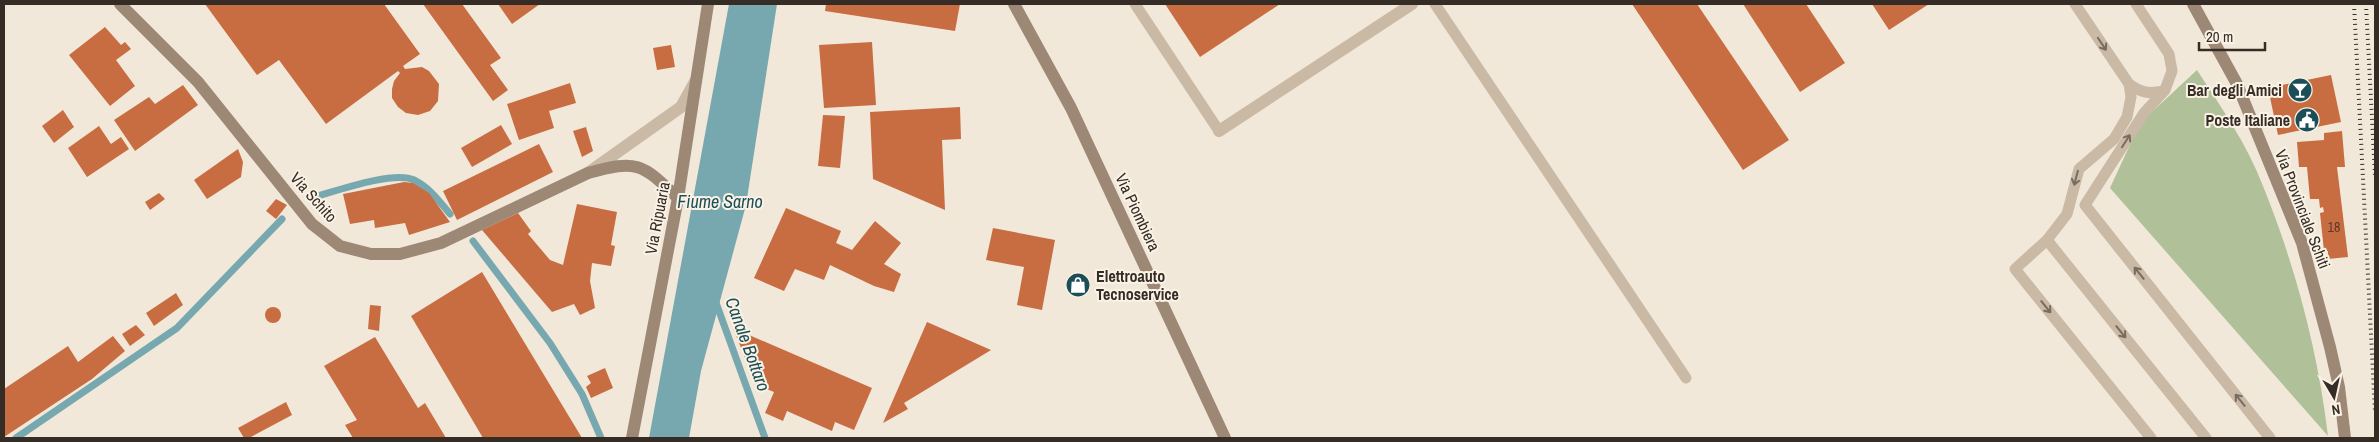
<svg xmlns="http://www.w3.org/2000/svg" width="2379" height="442" viewBox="0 0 2379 442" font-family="'Archivo Narrow',sans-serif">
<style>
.green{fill:#b0c199}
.water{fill:#77a8af}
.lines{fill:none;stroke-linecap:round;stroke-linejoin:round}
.stream{stroke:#77a8af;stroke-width:7}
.building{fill:#c86d41}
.lane{stroke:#cab9a5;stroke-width:11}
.street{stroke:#cab9a5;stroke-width:12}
.secondary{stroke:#9d8876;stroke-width:12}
.rail{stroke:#352c26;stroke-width:4;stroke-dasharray:1 4;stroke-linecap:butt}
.oneway{stroke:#786b5f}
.labels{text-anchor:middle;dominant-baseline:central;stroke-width:4;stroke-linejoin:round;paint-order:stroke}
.number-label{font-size:14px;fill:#5a3c2d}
.poi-label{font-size:16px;font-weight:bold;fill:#352c26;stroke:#f9f2e5;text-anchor:end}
.street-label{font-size:16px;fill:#352c26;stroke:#f9f2e5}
.water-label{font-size:18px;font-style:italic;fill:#1b4e57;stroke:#f9f2e5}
</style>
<rect width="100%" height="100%" fill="#f2e8d9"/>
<path class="green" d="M2197 70C2221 107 2247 144 2263 186 2295 265 2318 351 2328 436L2110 188 2140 123Z"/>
<polygon class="water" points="729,4 777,4 746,205 701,371 689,438 649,438"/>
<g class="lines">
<g class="stream">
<path d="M311 198C333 192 394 170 414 180 430 188 439 201 450 214"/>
<polyline points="473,241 550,343 582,394 601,438"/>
<polyline points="715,300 765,438"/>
<polyline points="16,438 177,328 282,219"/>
</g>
</g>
<g class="building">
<polygon points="205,4 384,4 420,54 403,66 405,69 422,67 429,71 439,84 438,101 430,111 418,115 406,113 398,107 392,98 392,89 394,81 400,73 398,71 326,124 279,60 257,75"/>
<polygon points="423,4 462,4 501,58 490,65 508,90 493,101"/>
<polygon points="498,4 540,4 512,24"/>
<polygon points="826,4 960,4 955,31 825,11"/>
<polygon points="1165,4 1280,4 1200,57"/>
<polygon points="1632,4 1697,4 1789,140 1743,170"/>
<polygon points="1743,4 1806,4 1845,63 1800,92"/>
<polygon points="1872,4 1929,4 1889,30"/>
<polygon points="105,27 121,45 125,42 131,49 116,60 135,86 110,106 69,55"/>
<polygon points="872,42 876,105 824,108 819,45"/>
<polygon points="671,45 675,67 657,70 653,48"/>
<polygon points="2331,75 2341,122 2278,135 2268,88"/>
<polygon points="570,83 576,103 549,111 554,128 519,140 507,104"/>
<polygon points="183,85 198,105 135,151 114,120 149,97 155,104"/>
<polygon points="960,107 961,139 942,140 945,210 873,179 870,112"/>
<polygon points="63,110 74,127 54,143 42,126"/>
<polygon points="823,115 845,116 840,168 818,166"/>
<polygon points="501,125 512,144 472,167 461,148"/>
<polygon points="99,126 111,144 121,137 129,149 87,177 68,148"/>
<polygon points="586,127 593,151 582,157 573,131"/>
<polygon points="2342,131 2345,167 2337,167 2348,257 2328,259 2328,251 2324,251 2320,213 2324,212 2323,207 2320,208 2319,199 2310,199 2307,167 2299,167 2297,142 2324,140 2324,133"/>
<polygon points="539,144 553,172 457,220 443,191"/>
<polygon points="238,149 243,162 241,177 207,199 194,180"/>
<polygon points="404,182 413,183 429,193 450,222 409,235 405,223 375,228 374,220 350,224 343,194"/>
<polygon points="159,193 165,199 150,210 145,202"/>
<polygon points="276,199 287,205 276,219 266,211"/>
<polygon points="577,204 617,212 611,245 615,246 611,266 592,263 590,281 595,308 580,315 574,304 552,312 482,230 518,213 531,231 528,234 550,260 563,265"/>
<polygon points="786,208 841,231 836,243 852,250 875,221 901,243 884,264 901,274 894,292 874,286 830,265 824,280 795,269 784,291 754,278"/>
<polygon points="993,228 1055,240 1042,310 1017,305 1024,267 986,260"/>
<polygon points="482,272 582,438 483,438 411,316"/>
<polygon points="176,293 183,305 154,326 146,313"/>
<polygon points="370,305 381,306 379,331 368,329"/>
<circle cx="273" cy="315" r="8"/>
<polygon points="927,322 991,350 904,403 908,409 883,423"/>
<polygon points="136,325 145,335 130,346 122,334"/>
<polygon points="733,328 872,388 854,430 835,422 832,431 787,411 783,421 765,413 774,392 756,385"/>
<polygon points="113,336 125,351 92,379 4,437 4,389 68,346 78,362"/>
<polygon points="375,337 418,408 425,403 446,438 353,438 345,425 357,420 324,366"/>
<polygon points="605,368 613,388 591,398 586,387 591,383 587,376"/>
<polygon points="286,402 292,415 249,438 244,438 238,428"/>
</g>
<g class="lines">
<g class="lane">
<polyline points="1135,4 1219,131"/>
<polyline points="1435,4 1686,378"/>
<polyline points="2075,4 2129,84 2131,97 2127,117 2114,139 2079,169 2067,214 2047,240 2015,269 2151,438"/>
<polyline points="2136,4 2169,54 2172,71 2165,90 2144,113 2085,205 2270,438"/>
<path d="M2129 84C2141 93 2149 94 2164 91"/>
<polyline points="2047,240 2206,438"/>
</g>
<g class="street">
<polyline points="1219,131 1412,4"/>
<polyline points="588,173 681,107 696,80"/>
</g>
<g class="secondary">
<path d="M120 4 198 82 312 224 340 246 371 254H400L441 243 588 173C638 159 642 164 678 198"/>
<polyline points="1014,4 1071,108 1225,438"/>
<polyline points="2193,4 2237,84 2302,243 2330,347 2339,387 2345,438"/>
<polyline points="632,438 678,198 708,4"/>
</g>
<g class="rail">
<polyline points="2354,4 2375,412"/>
<polyline points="2366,4 2375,176"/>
</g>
</g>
<defs><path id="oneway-shaft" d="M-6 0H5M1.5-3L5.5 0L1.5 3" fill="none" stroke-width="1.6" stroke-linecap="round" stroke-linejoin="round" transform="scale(1.25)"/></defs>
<g class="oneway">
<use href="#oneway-shaft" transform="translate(2102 44) rotate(56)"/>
<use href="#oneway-shaft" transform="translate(2126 141) rotate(-57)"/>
<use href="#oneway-shaft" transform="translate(2076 178) rotate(105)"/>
<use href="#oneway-shaft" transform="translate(2139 273) rotate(-129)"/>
<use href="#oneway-shaft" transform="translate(2046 307) rotate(51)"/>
<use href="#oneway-shaft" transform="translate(2121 332) rotate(51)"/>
<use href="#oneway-shaft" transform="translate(2240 400) rotate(-129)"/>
</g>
<defs>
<symbol id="bar-disc" viewBox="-11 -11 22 22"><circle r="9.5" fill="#1b4e57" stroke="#f9f2e5"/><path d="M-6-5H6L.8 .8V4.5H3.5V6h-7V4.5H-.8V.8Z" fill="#fff"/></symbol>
<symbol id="civic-disc" viewBox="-11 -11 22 22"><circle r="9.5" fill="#1b4e57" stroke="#f9f2e5"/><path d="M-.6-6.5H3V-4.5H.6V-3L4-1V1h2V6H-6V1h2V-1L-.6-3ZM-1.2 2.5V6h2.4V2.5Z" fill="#fff"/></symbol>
<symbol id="shop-disc" viewBox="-11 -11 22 22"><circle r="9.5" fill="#1b4e57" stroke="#f9f2e5"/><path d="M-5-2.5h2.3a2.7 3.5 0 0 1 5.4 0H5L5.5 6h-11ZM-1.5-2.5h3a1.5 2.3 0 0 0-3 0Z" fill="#fff"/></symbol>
</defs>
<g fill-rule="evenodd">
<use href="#bar-disc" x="2286" y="76" width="28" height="28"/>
<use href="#civic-disc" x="2293" y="106" width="28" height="28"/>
<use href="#shop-disc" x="1064" y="271" width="28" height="28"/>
</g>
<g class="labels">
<g class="number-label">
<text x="2334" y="227">18</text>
</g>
<g class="poi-label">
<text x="2282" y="90">Bar degli Amici</text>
<text x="2290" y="120">Poste Italiane</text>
<text x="1096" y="276" text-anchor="start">Elettroauto<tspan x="1096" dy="18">Tecnoservice</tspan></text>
</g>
<g class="street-label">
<text transform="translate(314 197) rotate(48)">Via Schito</text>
<text transform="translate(2303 209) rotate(69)">Via Provinciale Schiti</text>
<text transform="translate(1138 212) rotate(65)">Via Piombiera</text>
<text transform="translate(657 218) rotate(-79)">Via Ripuaria</text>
</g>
<g class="water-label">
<text x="720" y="201">Fiume Sarno</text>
<text transform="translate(748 344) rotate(70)">Canale Bottaro</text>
</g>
</g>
<rect width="2379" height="442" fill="none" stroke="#352c26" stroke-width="10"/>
<g transform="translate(2334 397) rotate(171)" stroke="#f9f2e5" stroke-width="4" paint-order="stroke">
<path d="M0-4L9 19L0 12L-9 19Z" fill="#352c26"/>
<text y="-8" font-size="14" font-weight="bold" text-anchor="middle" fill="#352c26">N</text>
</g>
<path d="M2199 42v8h66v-8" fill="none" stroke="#352c26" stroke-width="2.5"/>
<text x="2206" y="42" font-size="15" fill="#352c26" stroke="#f9f2e5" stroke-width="4" paint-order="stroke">20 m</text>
</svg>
